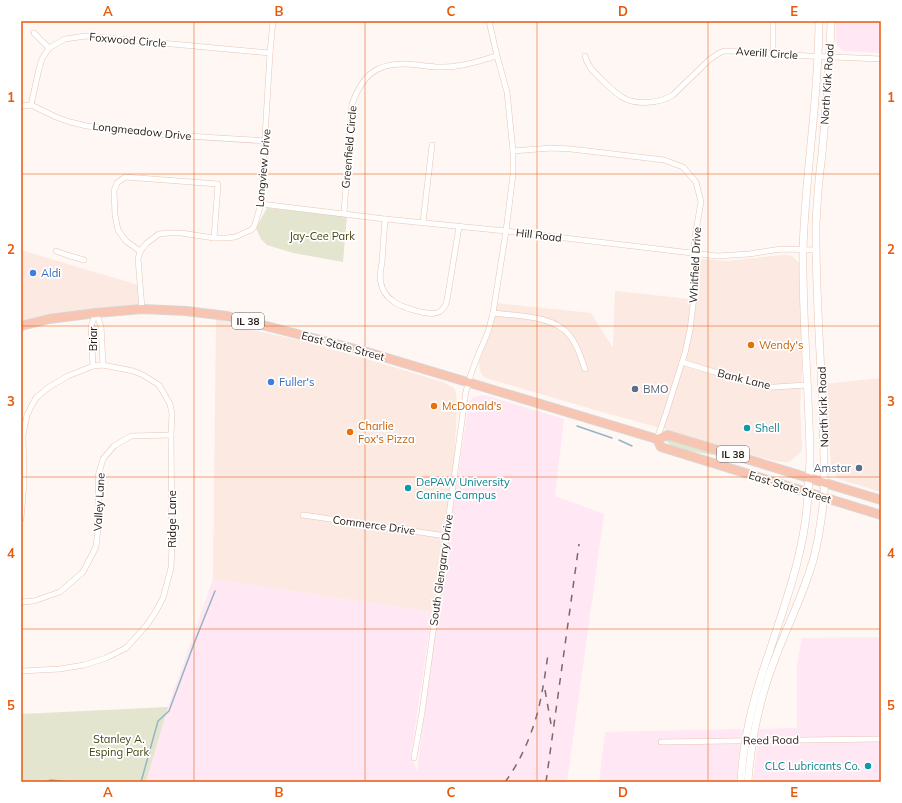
<svg xmlns="http://www.w3.org/2000/svg" width="902" height="803" viewBox="0 0 902 803" font-family="Mulish,sans-serif">
<style>
.built{fill:#fce9e1}
.industrial{fill:#ffe7f3}
.green{fill:#e4e5ce}
.lines{fill:none;stroke-linecap:round;stroke-linejoin:round}
.stream{stroke:#95b5c5;stroke-width:1.5}
.minor-casing{stroke:#e9c4b3;stroke-width:6}
.tertiary-casing{stroke:#e9c4b3;stroke-width:8}
.secondary-casing{stroke:#e9c4b3;stroke-width:8}
.primary-casing{stroke:#d8d6d5;stroke-width:10}
.minor{stroke:#fff;stroke-width:5}
.tertiary{stroke:#fff;stroke-width:7}
.secondary{stroke:#fff;stroke-width:7}
.primary{stroke:#f8c5b3;stroke-width:8}
.rail{stroke:#776b66;stroke-width:1.5;stroke-dasharray:7 7;stroke-linecap:butt}
.tertiary-bridge-casing{stroke:#e9c4b3;stroke-width:8;stroke-linecap:butt}
.tertiary-bridge{stroke:#fff;stroke-width:7}
.grid{fill:none;stroke:#e8590c;stroke-width:1;stroke-opacity:0.55}
.shop-dot{fill:#3f7fe0;stroke:#fff;stroke-width:1.5}
.food-dot{fill:#e8710a;stroke:#fff;stroke-width:1.5}
.service-dot{fill:#5c6f8a;stroke:#fff;stroke-width:1.5}
.culture-dot{fill:#0f9aa8;stroke:#fff;stroke-width:1.5}
.labels{text-anchor:middle;dominant-baseline:central;stroke-width:3.5;stroke-linejoin:round;paint-order:stroke}
.shield{fill:#fff;stroke:#685f5a;stroke-width:1}
.shield-label{font-size:10px;font-weight:bold;fill:#281b14}
.street-label{font-size:11px;fill:#281b14;stroke:#fff}
.park-label{font-size:11px;fill:#444510;stroke:#fff}
.shop-label{font-size:11px;fill:#366cbe;stroke:#fff;text-anchor:start}
.food-label{font-size:11px;fill:#c56008;stroke:#fff;text-anchor:start}
.service-label{font-size:11px;fill:#4e5e75;stroke:#fff;text-anchor:start}
.culture-label{font-size:11px;fill:#0d838f;stroke:#fff;text-anchor:start}
.neatline{fill:none;stroke:#e8590c;stroke-width:1.5}
.grid-label{font-size:13px;text-anchor:middle;font-weight:bold;fill:#e8590c}
</style>
<rect width="100%" height="100%" fill="#fff7f3"/>
<g class="built">
<polygon points="21,250 138,285 140,306 21,323"/>
<polygon points="782,255 789,255 793,257 799,263 799,266 802,369 800,409 802,444 802,450 798,455 789,462 783,462 776,461 729,449 678,433 595,410 486,378 483,376 480,371 479,362 490,335 496,303 591,313 613,348 615,291 690,299 693,258 727,261"/>
<polygon points="216,318 253,330 303,341 380,363 443,382 454,388 456,393 457,407 454,461 432,612 213,579"/>
<polygon points="881,378 881,492 842,480 838,478 833,470 831,465 828,431 825,384"/>
</g>
<g class="industrial">
<polygon points="836,21 881,21 881,53 845,51 841,49 838,46 836,42"/>
<polygon points="484,395 564,419 555,496 604,514 567,782 146,782 168,707 213,579 432,612 411,755 417,772 437,614 468,408 470,402 472,398 477,396"/>
<polygon points="881,637 881,782 753,782 759,729 797,728 797,665 802,638"/>
<polygon points="743,729 738,759 737,782 599,782 605,732"/>
</g>
<g class="green">
<polygon points="267,208 347,216 343,262 293,253 267,245 261,239 256,228"/>
<polygon points="667,438 731,458 683,450 673,447 666,441"/>
<polygon points="168,707 146,782 21,782 21,714"/>
</g>
<g class="lines">
<g class="stream">
<polyline points="577,426 612,438"/>
<polyline points="619,440 632,446"/>
<polyline points="45,782 51,780 71,782"/>
<polyline points="141,782 158,721 169,711 195,641 215,591"/>
</g>
<defs>
<g id="minor">
<polyline points="773,21 773,53"/>
<polyline points="34,33 49,48"/>
<path d="M585 56C586 60 588 64 590 67 594 73 616 94 622 97 636 106 660 103 673 95L709 60 719 53 724 51H736L808 56 881 59"/>
<polyline points="31,105 39,69 42,59 49,48 65,39 86,36 270,53"/>
<polyline points="21,106 31,105 56,117 70,122 87,126 117,130 155,134 266,141"/>
<polyline points="513,151 551,148 571,149 664,160 683,167 696,182 701,202 694,242 698,263 690,330 685,353 666,413 657,439"/>
<polyline points="261,204 385,219 506,231 717,256 749,254 774,250 784,249 816,250"/>
<path d="M344 213 352 104C362 77 374 64 403 64 415 64 428 67 440 67 460 68 478 61 497 56"/>
<path d="M385 219C384 233 383 247 382 262 381 269 379 276 381 283 382 290 387 297 393 301 400 307 431 317 439 312 444 309 446 305 447 300L459 227"/>
<polyline points="423,222 432,145"/>
<polyline points="56,251 67,255 84,260"/>
<polyline points="140,251 126,241 118,230 115,215 114,191 117,183 125,177 218,184 214,238"/>
<polyline points="142,309 138,258 141,250 147,243 159,234 168,233 181,233 214,238 227,238 235,237 251,230 254,227 261,204 270,53 273,21"/>
<polyline points="96,313 101,326 103,365"/>
<path d="M493 313C516 316 555 315 570 336 578 346 581 358 585 369"/>
<polyline points="682,362 764,387 775,387 807,385"/>
<polyline points="93,366 91,326 96,313"/>
<polyline points="303,515 446,536"/>
<polyline points="21,519 24,483 23,435 27,415 32,405 36,398 49,387 68,376 93,366 103,365 133,371 143,375 159,385 170,404 172,414 171,435 172,548 171,568 163,598 155,613 146,626 126,648 106,658 84,665 60,669 21,671"/>
<polyline points="21,602 34,601 60,592 83,572 96,547 99,518 98,476 103,459 114,446 131,436 171,435"/>
<polyline points="661,742 881,739"/>
<polyline points="414,758 422,712 466,391 472,371 479,353 488,332 493,313 506,231 513,175 513,151 507,92 497,56 489,21"/>
</g>
<g id="tertiary">
<path d="M769 653C786 601 806 548 808 492"/>
<path d="M776 656C787 627 801 599 810 570 818 547 821 521 824 497"/>
</g>
<g id="secondary">
<path d="M808 492C809 480 810 468 810 456 809 388 802 319 803 250 805 174 819 98 819 21"/>
<path d="M824 497C826 406 815 315 816 224 817 201 819 177 822 154 826 110 830 66 831 21"/>
</g>
<g id="primary">
<polyline points="21,326 49,319 96,313 142,309 186,311 227,316 367,352 657,439 668,435 881,500"/>
<polyline points="657,439 661,447 881,515"/>
</g>
</defs>
<use href="#minor" class="minor-casing"/>
<use href="#tertiary" class="tertiary-casing"/>
<use href="#secondary" class="secondary-casing"/>
<use href="#primary" class="primary-casing"/>
<use href="#minor" class="minor"/>
<use href="#tertiary" class="tertiary"/>
<use href="#secondary" class="secondary"/>
<use href="#primary" class="primary"/>
<g class="rail">
<polyline points="545,690 551,724"/>
<path d="M505 782C522 760 536 725 541 697 544 683 546 668 548 654"/>
<polyline points="546,782 579,544"/>
</g>
<defs>
<g id="tertiary-bridge">
<path d="M741 782C743 737 754 695 769 653"/>
<path d="M748 782C751 739 760 696 776 656"/>
</g>
</defs>
<use href="#tertiary-bridge" class="tertiary-bridge-casing"/>
<use href="#tertiary-bridge" class="tertiary-bridge"/>
</g>
<path class="grid" d="M194 21V782M365 21V782M537 21V782M708 21V782M21 174H881M21 326H881M21 477H881M21 629H881"/>
<g class="shop-dot">
<circle cx="33" cy="273" r="4"/>
<circle cx="271" cy="382" r="4"/>
</g>
<g class="food-dot">
<circle cx="751" cy="345" r="4"/>
<circle cx="434" cy="406" r="4"/>
<circle cx="350" cy="432" r="4"/>
</g>
<g class="service-dot">
<circle cx="635" cy="389" r="4"/>
<circle cx="859" cy="468" r="4"/>
</g>
<g class="culture-dot">
<circle cx="747" cy="428" r="4"/>
<circle cx="408" cy="488" r="4"/>
<circle cx="868" cy="766" r="4"/>
</g>
<g class="labels">
<g class="shield">
<rect x="232" y="313" width="32" height="16" rx="3"/>
<rect x="717" y="446" width="32" height="16" rx="3"/>
</g>
<g class="shield-label">
<text x="248" y="321">IL 38</text>
<text x="733" y="454">IL 38</text>
</g>
<g class="street-label">
<text transform="translate(128 40) rotate(5)">Foxwood Circle</text>
<text transform="translate(767 53) rotate(4)">Averill Circle</text>
<text transform="translate(827 84) rotate(-86)">North Kirk Road</text>
<text transform="translate(142 131) rotate(6)">Longmeadow Drive</text>
<text transform="translate(349 147) rotate(-85)">Greenfield Circle</text>
<text transform="translate(263 168) rotate(-85)">Longview Drive</text>
<text transform="translate(539 235) rotate(7)">Hill Road</text>
<text transform="translate(695 265) rotate(-87)">Whitfield Drive</text>
<text transform="translate(93 339) rotate(-90)">Briar</text>
<text transform="translate(343 346) rotate(15)">East State Street</text>
<text transform="translate(744 379) rotate(14)">Bank Lane</text>
<text transform="translate(823 407) rotate(-92)">North Kirk Road</text>
<text transform="translate(790 487) rotate(17)">East State Street</text>
<text transform="translate(99 502) rotate(-87)">Valley Lane</text>
<text transform="translate(172 519) rotate(-90)">Ridge Lane</text>
<text transform="translate(374 525) rotate(8)">Commerce Drive</text>
<text transform="translate(441 570) rotate(-82)">South Glengarry Drive</text>
<text transform="translate(771 740) rotate(-1)">Reed Road</text>
</g>
<g class="park-label">
<text x="322" y="236">Jay-Cee Park</text>
<text x="119" y="739">Stanley A.<tspan x="119" dy="13">Esping Park</tspan></text>
</g>
<g class="shop-label">
<text x="41" y="273">Aldi</text>
<text x="279" y="382">Fuller's</text>
</g>
<g class="food-label">
<text x="759" y="345">Wendy's</text>
<text x="442" y="406">McDonald's</text>
<text x="358" y="426">Charlie<tspan x="358" dy="13">Fox's Pizza</tspan></text>
</g>
<g class="service-label">
<text x="643" y="389">BMO</text>
<text x="851" y="468" text-anchor="end">Amstar</text>
</g>
<g class="culture-label">
<text x="755" y="428">Shell</text>
<text x="416" y="482">DePAW University<tspan x="416" dy="13">Canine Campus</tspan></text>
<text x="860" y="766" text-anchor="end">CLC Lubricants Co.</text>
</g>
</g>
<rect width="902" height="803" fill="none" stroke="#ffffff" stroke-width="44"/>
<rect x="22" y="22" width="858" height="759" class="neatline"/>
<g class="grid-label">
<text x="108" y="16">A</text>
<text x="279" y="16">B</text>
<text x="451" y="16">C</text>
<text x="623" y="16">D</text>
<text x="794" y="16">E</text>
<text x="11" y="102">1</text>
<text x="891" y="102">1</text>
<text x="11" y="254">2</text>
<text x="891" y="254">2</text>
<text x="11" y="406">3</text>
<text x="891" y="406">3</text>
<text x="11" y="558">4</text>
<text x="891" y="558">4</text>
<text x="11" y="710">5</text>
<text x="891" y="710">5</text>
<text x="108" y="797">A</text>
<text x="279" y="797">B</text>
<text x="451" y="797">C</text>
<text x="623" y="797">D</text>
<text x="794" y="797">E</text>
</g>
</svg>
